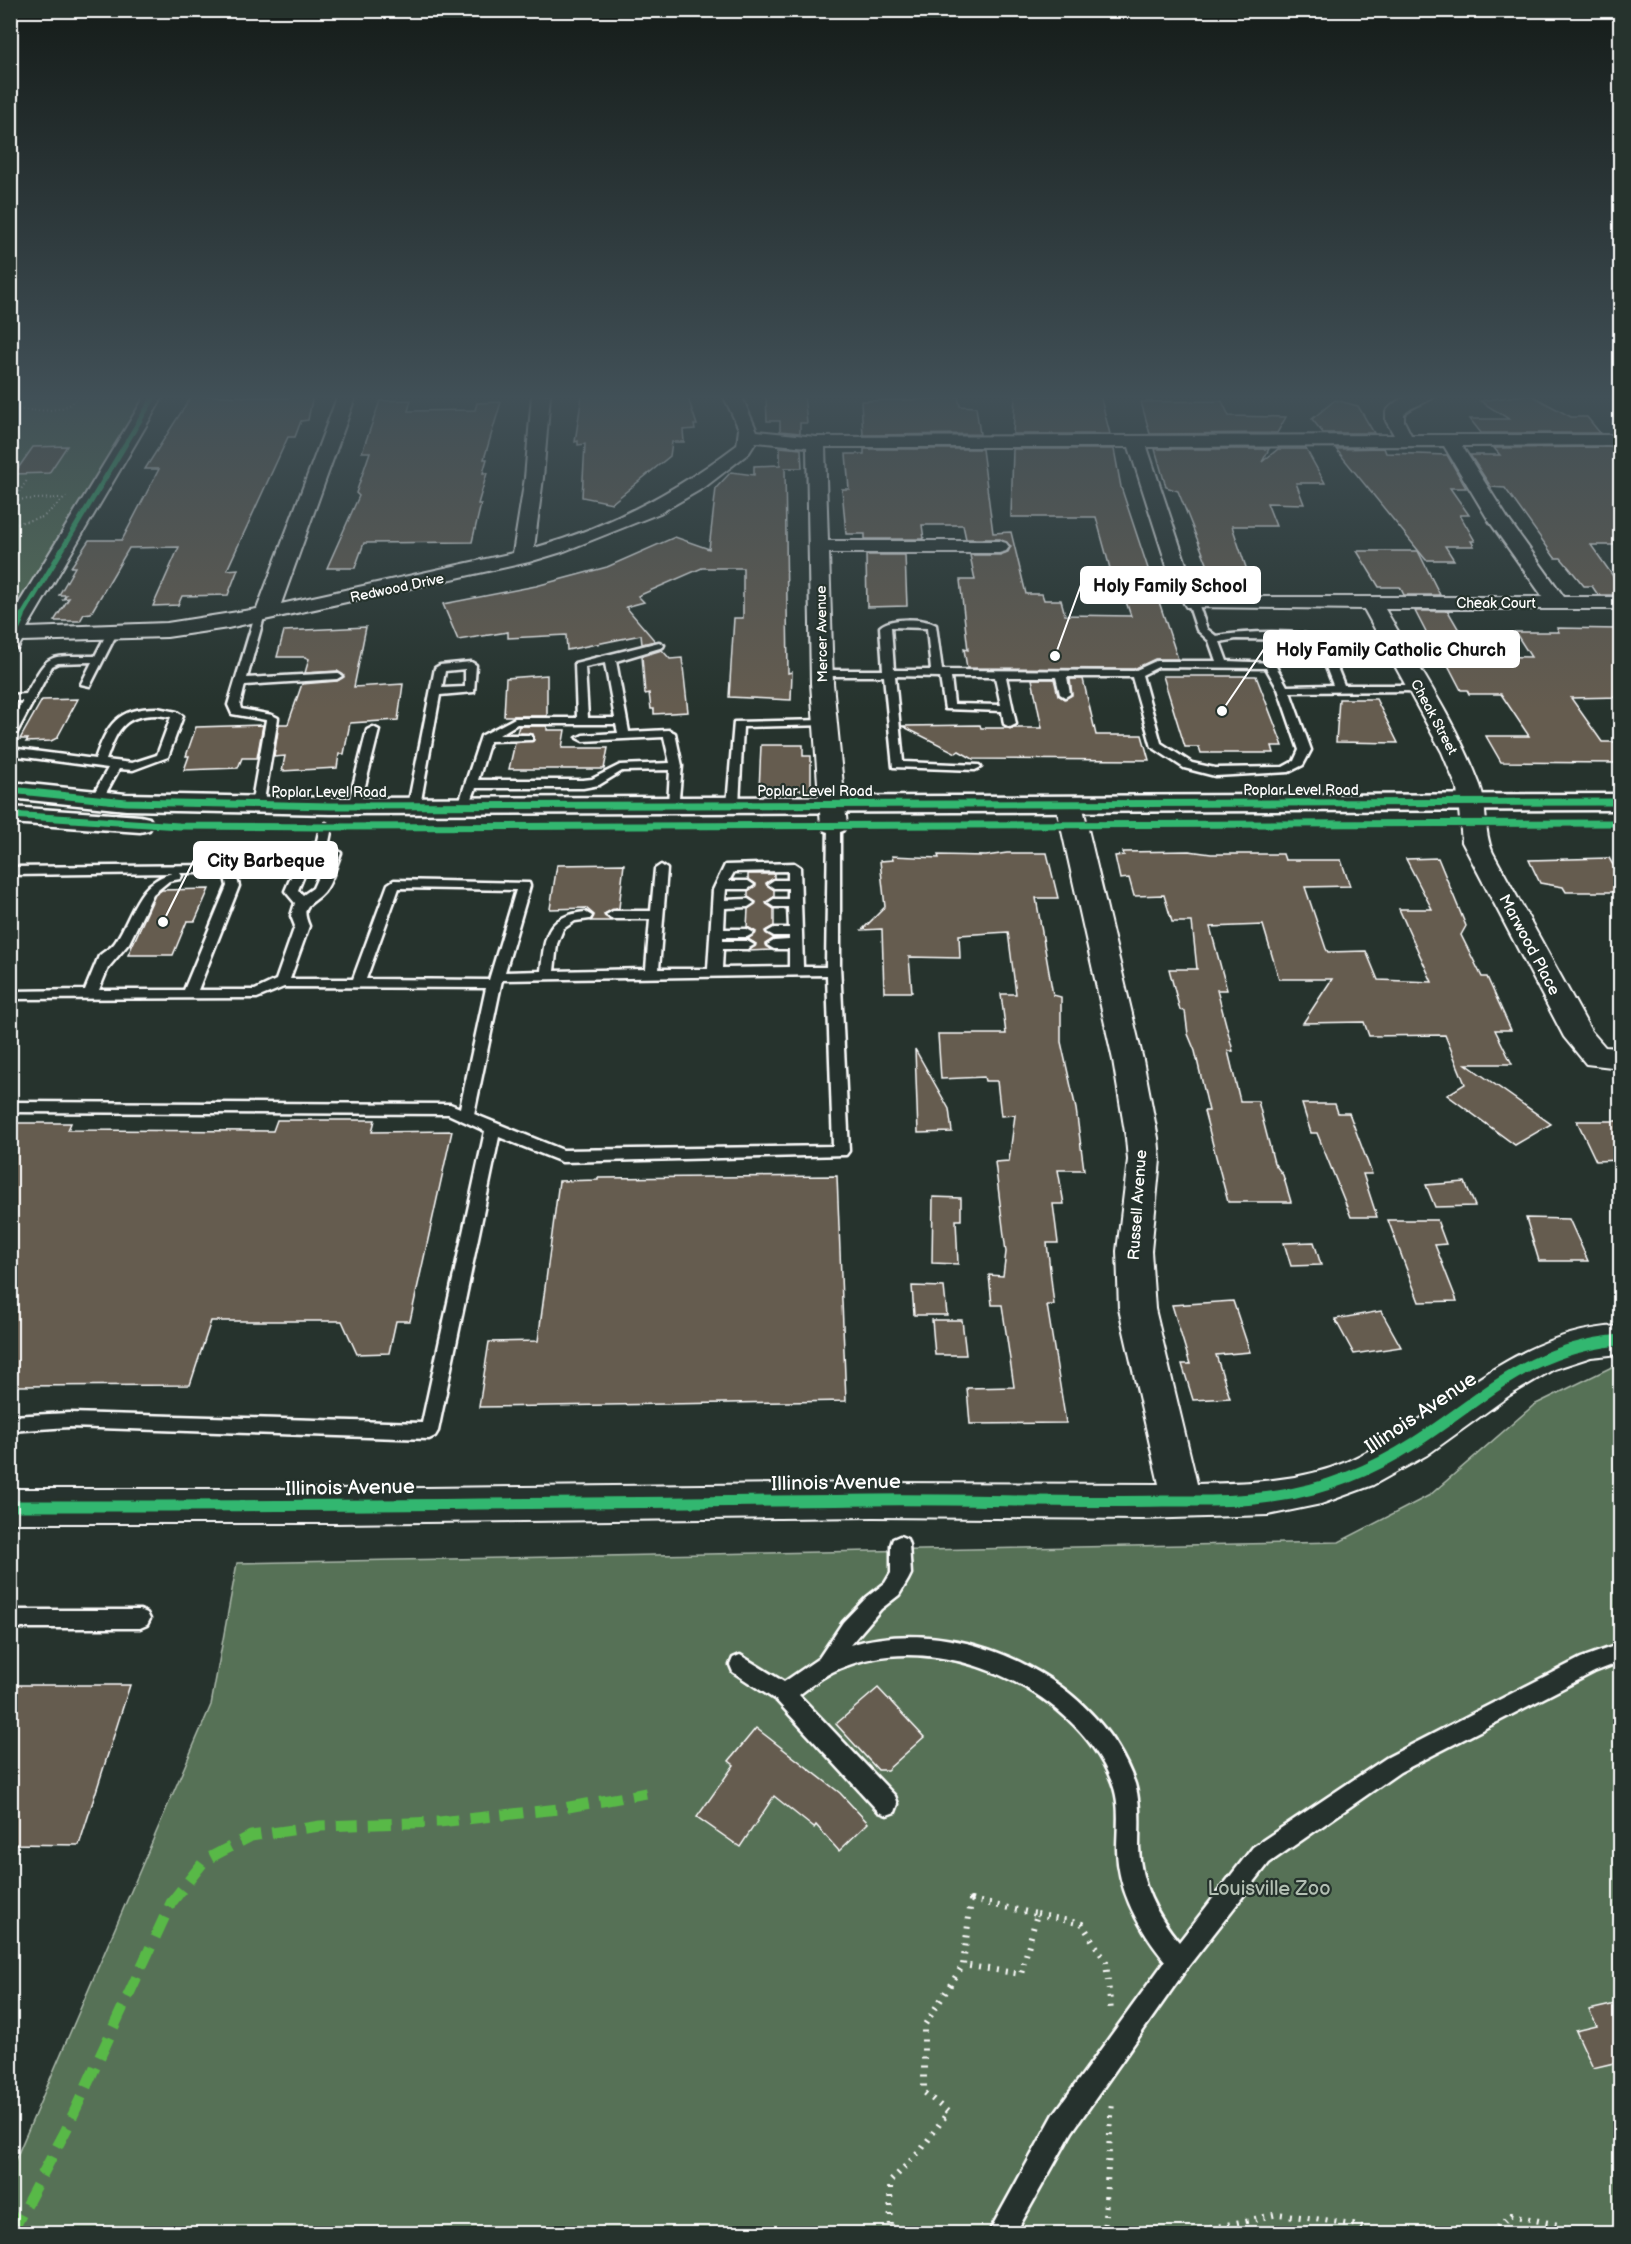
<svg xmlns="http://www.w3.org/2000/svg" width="1631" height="2244" viewBox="0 0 1631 2244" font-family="'Balsamiq Sans',sans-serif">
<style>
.green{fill:#577157;stroke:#abb8ab;stroke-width:1.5}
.building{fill:#655b4f;stroke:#fff;stroke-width:1.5}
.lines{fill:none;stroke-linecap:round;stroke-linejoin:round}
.service-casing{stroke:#fff;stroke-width:5}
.minor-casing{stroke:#fff;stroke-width:4}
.secondary-casing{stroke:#fff;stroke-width:5}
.path-far1{stroke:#fff;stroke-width:2;stroke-dasharray:1 3;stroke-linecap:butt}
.path{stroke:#fff;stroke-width:6;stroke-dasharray:2 7;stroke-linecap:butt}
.service{fill:#26332d;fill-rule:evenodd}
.minor{fill:#26332d;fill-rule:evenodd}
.secondary{fill:#26332d;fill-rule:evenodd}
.quiet{stroke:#58b947;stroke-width:11;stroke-dasharray:22 11;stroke-linecap:butt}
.cycleway-far2-casing{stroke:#26332d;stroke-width:8}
.cycleway-far1-casing{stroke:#26332d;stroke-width:10}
.cycleway-casing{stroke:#26332d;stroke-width:15}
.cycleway-far2{stroke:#33b770;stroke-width:5}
.cycleway-far1{stroke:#33b770;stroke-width:7}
.cycleway{stroke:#33b770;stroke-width:11}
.labels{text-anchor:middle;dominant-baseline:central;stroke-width:4.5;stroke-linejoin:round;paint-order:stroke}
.far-street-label{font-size:14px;fill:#fff;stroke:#26332d}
.street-label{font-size:16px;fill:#fff;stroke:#26332d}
.near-street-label{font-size:20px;fill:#fff;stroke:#26332d}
.near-park-label{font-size:20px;fill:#b3bfb3;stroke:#26332d}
.leader{fill:none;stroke:#fff;stroke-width:2}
.callout-dot{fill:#fff;stroke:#26332d;stroke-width:2}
.callout{fill:#fff;stroke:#fff;stroke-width:2}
.callout-label{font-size:18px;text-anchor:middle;font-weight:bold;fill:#111}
</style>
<rect width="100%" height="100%" fill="#26332d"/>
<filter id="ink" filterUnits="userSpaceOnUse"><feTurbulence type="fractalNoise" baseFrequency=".0167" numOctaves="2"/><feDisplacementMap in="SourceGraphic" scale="12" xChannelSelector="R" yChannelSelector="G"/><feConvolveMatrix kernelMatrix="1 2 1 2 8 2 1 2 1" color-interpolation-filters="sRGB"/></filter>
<g filter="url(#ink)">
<g class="green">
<polygon points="11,395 148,395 11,620"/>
<polygon points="1620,1363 1620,2233 11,2234 11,2170 211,1705 237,1563 1339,1542 1430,1495 1534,1405"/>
</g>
<g class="building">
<polygon points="192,395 288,398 291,395 313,395 308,420 301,421 295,437 288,437 227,570 238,569 228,595 182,596 178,605 153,606 179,547 129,548 91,613 84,614 80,621 54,621 69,598 63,599 66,595 59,595 75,567 71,567 89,540 122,540 159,469 145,469"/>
<polygon points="582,395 687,395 697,425 694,425 695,429 683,430 684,442 672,442 670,456 612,503 582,497 585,444 578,445 578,441 575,442"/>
<polygon points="766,395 804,395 807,423 800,423 800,433 780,431 780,421 767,421"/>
<polygon points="937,395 958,395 960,406 976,407 980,434 863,435 861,401 937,399"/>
<polygon points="1015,395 1100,395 1110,434 1013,434"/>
<polygon points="1525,395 1531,395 1571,417 1587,417 1600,433 1481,433 1470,419 1509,419 1480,401"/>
<polygon points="411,400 408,411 475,410 477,403 501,402 484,459 487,459 483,473 487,473 478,504 481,504 472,542 364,543 355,568 327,568 359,496 356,493 370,452 362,452 380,401"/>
<polygon points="1335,400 1358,406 1374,433 1323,433 1312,419"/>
<polygon points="1222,401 1229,416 1286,417 1277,433 1150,434 1141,402"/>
<polygon points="67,446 49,473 14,474 33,447"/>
<polygon points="780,447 801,449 802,468 785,468 788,673 792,672 791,700 729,697 734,618 743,618 743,568 702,568 638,596 644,602 626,607 655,641 642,644 641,635 567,650 566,635 508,638 508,632 458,640 443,604 536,586 607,567 675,537 709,549 716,488 731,472 754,475 754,466 780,465"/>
<polygon points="1613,447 1620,456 1620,545 1591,545 1620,586 1620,595 1598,595 1592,586 1584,586 1561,558 1555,558 1505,488 1491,487 1470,455 1500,455 1494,448"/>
<polygon points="1384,448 1386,453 1447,455 1466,488 1450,488 1469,515 1460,515 1475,541 1471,541 1474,546 1445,546 1454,560 1426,560 1336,449"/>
<polygon points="864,449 982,449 993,533 1011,532 1026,594 1042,594 1044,600 1061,600 1065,615 1131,616 1116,573 1111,572 1096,517 1011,517 1013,449 1114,449 1121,487 1178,659 1155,659 1134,669 967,668 964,649 968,650 960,580 975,580 970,555 1000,555 1008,552 1011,546 1000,539 966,539 963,525 922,525 924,539 865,539 865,534 846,534 842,489 849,489 846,454 864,454"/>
<polygon points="1155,449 1269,449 1262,462 1278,449 1306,449 1325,483 1296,483 1304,504 1267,503 1276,526 1232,526 1255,594 1218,591 1178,491 1166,487"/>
<polygon points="1357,551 1418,551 1440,595 1404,595 1400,587 1379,587"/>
<polygon points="866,555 905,555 907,606 867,607"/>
<polygon points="1415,611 1448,611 1474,656 1531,657 1515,632 1559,632 1557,628 1620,629 1620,697 1571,698 1602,742 1620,742 1620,763 1501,762 1486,736 1529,736 1501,694 1469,694 1467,690 1461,690 1436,642 1431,642"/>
<polygon points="366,627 354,687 403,684 398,720 350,723 344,754 339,754 337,768 282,771 285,756 274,757 279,724 288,724 302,684 337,681 344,677 337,671 305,673 309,659 305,657 277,657 284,631"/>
<polygon points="662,650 670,659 682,658 688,712 654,714 654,709 651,709 649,693 645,694 642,656"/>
<polygon points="547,675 547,716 504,716 506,678"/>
<polygon points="1163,676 1256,676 1283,746 1272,746 1274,753 1201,753 1199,747 1185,747"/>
<polygon points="1032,679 1054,679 1058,695 1064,699 1072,695 1070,679 1083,679 1096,735 1142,735 1149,760 973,759 959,751 956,753 902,726 980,725 981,728 1042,728"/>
<polygon points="78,699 57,738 51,741 26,742 28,739 20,739 42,700"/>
<polygon points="1339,699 1376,699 1398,743 1336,742"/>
<polygon points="263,725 257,758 242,758 238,768 184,770 189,756 186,756 196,727"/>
<polygon points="519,726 547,726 547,730 565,730 562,748 608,748 604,769 509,769 515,743 534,740 533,734 517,733"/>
<polygon points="761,745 803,745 803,756 811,756 811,790 759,790"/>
<polygon points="1189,851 1211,854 1283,854 1285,860 1341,860 1350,886 1305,887 1326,949 1328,952 1366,951 1378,980 1432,982 1399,909 1432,909 1406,859 1438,858 1466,926 1461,935 1482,977 1487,977 1511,1030 1495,1030 1512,1064 1466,1064 1551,1124 1515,1145 1447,1095 1465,1084 1445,1035 1369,1036 1364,1022 1303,1023 1332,979 1279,979 1263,925 1210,927 1227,990 1217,990 1233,1051 1228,1051 1240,1101 1258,1101 1274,1163 1283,1175 1291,1202 1228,1202 1204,1111 1209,1111 1195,1051 1188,1034 1185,1011 1180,1010 1169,969 1197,969 1192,922 1172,922 1164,895 1134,896 1129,878 1120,879 1115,856 1124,855 1123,852"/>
<polygon points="1007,853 1047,853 1058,898 1036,898 1053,995 1061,997 1061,1042 1076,1109 1084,1170 1058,1170 1064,1204 1053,1204 1058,1243 1047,1243 1054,1305 1047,1305 1066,1423 970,1424 967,1388 1014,1387 1002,1305 992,1305 989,1275 1003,1276 1006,1252 995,1162 1009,1161 1015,1115 1001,1116 997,1081 985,1081 984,1077 941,1079 938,1034 1006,1034 1001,994 1016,994 1008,932 959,935 960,958 909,957 912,992 884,992 882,929 862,930 885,907 880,861 893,860 892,856 939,858 938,855 986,856"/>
<polygon points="1609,858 1620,877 1620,892 1566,892 1563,887 1540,883 1529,860"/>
<polygon points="624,864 619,908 604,914 611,921 591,921 594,915 586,908 550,909 557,865"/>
<polygon points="748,874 774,874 774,878 766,883 774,890 774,897 766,902 774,909 774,926 765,931 774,938 765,944 771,950 749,951 756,944 748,939 756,932 747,927 748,909 756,902 748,897 748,891 756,884 748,879"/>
<polygon points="209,889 195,921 187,921 173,955 128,955 155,895 162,890"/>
<polygon points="915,1049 949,1109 952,1132 918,1133"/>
<polygon points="1302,1104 1335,1104 1338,1113 1349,1113 1372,1174 1363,1174 1377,1217 1351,1217 1317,1133 1311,1133"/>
<polygon points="277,1120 375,1120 372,1132 452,1131 410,1321 396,1321 389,1353 357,1354 342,1321 211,1321 190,1385 10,1386 10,1123 71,1123 68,1130 273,1131"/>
<polygon points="1577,1121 1620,1121 1620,1160 1596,1161"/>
<polygon points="837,1176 846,1401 479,1407 489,1342 538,1341 559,1181 598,1180 598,1178"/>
<polygon points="1465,1182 1475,1206 1435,1207 1426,1185"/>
<polygon points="933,1197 961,1198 961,1220 956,1220 958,1264 932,1263"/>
<polygon points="1526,1218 1569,1219 1588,1261 1539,1261"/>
<polygon points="1388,1220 1437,1220 1446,1244 1435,1245 1457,1301 1419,1302"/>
<polygon points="1314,1242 1321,1265 1291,1266 1284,1243"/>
<polygon points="912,1286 944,1287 947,1315 914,1315"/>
<polygon points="1233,1301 1250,1352 1216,1355 1230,1398 1193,1400 1182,1364 1190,1364 1172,1305"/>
<polygon points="1381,1311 1401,1347 1354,1354 1335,1319"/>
<polygon points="932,1320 962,1320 966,1355 935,1355"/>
<polygon points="10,1685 130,1685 79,1845 10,1844"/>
<polygon points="878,1688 924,1737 887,1770 878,1770 836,1724"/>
<polygon points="756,1728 840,1793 868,1823 839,1851 816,1825 814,1828 774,1796 740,1847 697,1817 734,1765 729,1761"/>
<polygon points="1620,2003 1620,2077 1614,2063 1593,2068 1576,2031 1597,2026 1589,2010"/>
</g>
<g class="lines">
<defs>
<g id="service">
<path d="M1193 600 1198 603 1207 629 1216 636C1242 632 1302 628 1326 640L1344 685H1420L1425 688 1420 691 1290 692 1311 750 1303 765 1289 772 1215 776 1184 768 1152 747 1132 677H1067L1070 694 1065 697 1060 694 1056 677H1006L1016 724 1010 727 1004 724 1002 711 945 709 940 677 895 676 903 762 979 765 981 767 975 770 893 767 884 676H822L817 673 822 670H883L880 627C890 617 924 618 936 625L942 670 1134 671 1156 661H1216L1209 641 1197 630 1188 603ZM891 627 927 628 931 670H894ZM1236 639 1310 640 1317 644 1333 685 1287 686 1274 663 1227 661 1220 642ZM1158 667 1266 668 1278 689 1299 750 1294 761 1283 767 1215 768 1192 763 1161 743 1142 675ZM951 677H995L1001 705 954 704Z"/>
<polygon points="255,615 264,617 247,678 337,673 342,676 337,679 245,685 240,705 241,709 272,715 278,718 263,806 257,810 251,806 266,720 232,714 228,705"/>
<path d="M108 631 117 633 90 686 81 684 92 662 58 663 52 666 16 734 10 737V723L23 701H10V695L26 694C50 650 47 657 95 656Z"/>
<path d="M659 642 664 645 663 647 616 661 629 732 669 730 675 733 682 766 678 808 674 809 668 805 670 770 622 771 599 785 583 788H476L468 809H460L458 806 481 736 515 718H577L575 663ZM605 663 615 718H588L585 667ZM517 724H616L618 733 583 735 577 738 583 741 664 737 670 763 620 765 592 779 583 780H478L490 741 532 740V736L528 735H499Z"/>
<path d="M471 662 476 665 474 692 440 695 420 806 418 809H410L408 806 435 668 440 665ZM465 669V687L442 688 445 671Z"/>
<path d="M157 708 177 712 183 716 168 757 133 770 119 769 101 802 97 803 91 799 108 768 10 755V748L95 759C108 724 117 708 157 708ZM157 715 171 717 157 755 132 763 106 760C117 731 122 715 157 715Z"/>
<polygon points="825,720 829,721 829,725 743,727 739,805 737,808 729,808 727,805 734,722"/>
<polygon points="373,727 379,730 360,806 358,809 350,809 348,806 367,730"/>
<path d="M834 822 840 826V965L849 1151 846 1155 562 1162 499 1137 438 1431 435 1436 429 1439 69 1427 10 1431V1416L69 1413 422 1423 485 1131 448 1114 10 1112V1102L450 1104 460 1108 486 988 284 987 257 998 10 999V991L85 990 99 956C105 950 111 949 116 941 133 915 137 882 172 873L10 875V867L219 865 235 872 239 886 198 990H255L276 980 295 926 291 916 295 903 285 891 302 851 317 841 320 827 326 823 332 827 329 842 341 853C336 865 332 883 324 892 312 906 299 903 309 926L290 979H353L388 884 394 880 529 883 530 886 505 972 541 971C545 937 545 916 585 912L592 916 590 919 575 921 563 929 557 944 554 971 646 969 650 919H613L606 915 613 911H651L655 869 661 865 667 869 659 969H708L713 890 725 865 794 863 800 867 803 967H826L828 826ZM322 848 328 854 313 888 303 895 298 890 313 853ZM788 871V880H774L768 884 774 888H788V899H774L768 903 774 907H788L789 928H774L767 932 774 936H789V940L774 941 767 945 774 949H789V967L722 968 723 949H747L754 945 747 941H723V937H747L754 933 747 929H724L725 908 748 907 754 903 748 899 725 900 726 889H748L754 885 748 881H729L734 872ZM180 873H217L225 877 227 886 184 990H99L108 968 129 943 153 894 169 881 180 879 182 876ZM399 888 516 890 489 980 366 979ZM827 975 833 1146 563 1150 474 1114 502 980Z"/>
<path d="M900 1536 907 1539 909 1545 911 1574 908 1580 899 1595 881 1609 850 1645C957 1612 1098 1676 1135 1784 1141 1805 1139 1826 1139 1847 1140 1884 1156 1914 1179 1942L1253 1847 1386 1758 1581 1658 1620 1644V1662L1594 1672 1400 1772 1269 1863 1187 1968 1072 2132 1015 2234H988L1054 2114 1165 1961C1139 1929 1118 1891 1117 1850 1117 1827 1121 1804 1112 1782 1075 1687 935 1627 841 1668 825 1674 812 1685 799 1695L895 1796 898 1804 895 1812 887 1815 879 1812 777 1701 733 1672 730 1665 733 1658 740 1655 784 1682 819 1658 843 1622 867 1597 885 1583 891 1573V1545L893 1539Z"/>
<polygon points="10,1610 140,1610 147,1613 150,1619 147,1625 140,1628 10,1628"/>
</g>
<g id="minor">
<path d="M146 395H164L27 628 167 623 257 609 338 395H356L281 604 513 553 525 478 532 395H550L543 478 534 548C609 527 675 492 737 445L739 429 723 395H741L757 431 816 437 1394 435 1386 421V412C1399 394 1415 395 1436 395 1428 403 1413 405 1404 414V421L1411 435H1620V445L1462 446 1508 519 1564 597H1620V609H1385C1418 666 1457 724 1480 785 1488 807 1483 831 1493 853L1591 1031 1605 1047 1620 1048V1068L1586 1064 1564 1037 1462 842 1457 788 1442 752 1364 609 1186 607 1172 582 1129 447H825L828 541H999L1006 543 1009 547 1006 551 999 553H829L833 683 847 826 843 831 834 834 825 831 821 826 811 683 807 447 756 442 749 453 705 487 660 513 562 552 529 562 228 628 167 637 22 641 18 648 10 649V618ZM1444 446 1489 521 1543 597H1200L1192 582 1147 447Z"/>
<path d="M1069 796 1078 799 1082 804 1143 1060 1158 1138 1160 1160 1151 1251 1155 1309 1197 1484C1247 1483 1299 1482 1346 1462 1443 1419 1507 1331 1620 1326V1354L1591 1357 1554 1369 1510 1395 1427 1455 1373 1485 1321 1504 1268 1515 1142 1519 874 1517 334 1523H10V1489H334L874 1483 1159 1484 1119 1309 1117 1251 1128 1160 1126 1138 1113 1060 1056 804 1060 799Z"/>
</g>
<g id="secondary">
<polygon points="10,782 126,794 331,798 1620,794 1620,810 331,814 126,810 10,798"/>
<polygon points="10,807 140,816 149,818 153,824 149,830 140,832 10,823"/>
</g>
</defs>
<use href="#service" class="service-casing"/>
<use href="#minor" class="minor-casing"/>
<use href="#secondary" class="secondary-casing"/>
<g class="path-far1">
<path d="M10 409C34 410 64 416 81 395"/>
<polyline points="10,500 60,498"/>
<polyline points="10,505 28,479"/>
<polyline points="10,525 43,517 66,497"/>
</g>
<g class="path">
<polygon points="971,1900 1037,1914 1021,1974 963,1965"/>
<polyline points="1037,1914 1082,1924 1106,1962 1111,2011"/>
<polyline points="1105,2229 1137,2234"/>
<polyline points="891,2234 890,2182 921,2150 948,2112 924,2092 924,2026 963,1965"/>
<polyline points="1104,2234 1112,2100"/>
<polyline points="1184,2234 1278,2214 1353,2224 1374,2234"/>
<polyline points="1491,2234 1511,2215 1563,2226 1563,2234"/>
</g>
<use href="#service" class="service"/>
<use href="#minor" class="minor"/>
<use href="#secondary" class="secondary"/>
<polyline class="quiet" points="11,2234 66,2130 171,1903 205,1860 251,1836 320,1826 439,1822 558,1809 646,1793"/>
<defs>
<polyline id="cycleway-far2" points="21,618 155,395"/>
<g id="cycleway-far1">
<polyline points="10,643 22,616"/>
<polyline points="10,790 126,802 331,806 1620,802"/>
<polyline points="10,815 179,826 326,827 1620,823"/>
</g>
<path id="cycleway" d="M10 1506C297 1507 585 1503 872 1500 969 1499 1066 1503 1163 1501 1201 1501 1240 1502 1278 1496 1328 1489 1374 1469 1416 1442 1490 1394 1527 1349 1620 1340"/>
</defs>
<use href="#cycleway-far2" class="cycleway-far2-casing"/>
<use href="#cycleway-far1" class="cycleway-far1-casing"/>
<use href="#cycleway" class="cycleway-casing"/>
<use href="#cycleway-far2" class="cycleway-far2"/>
<use href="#cycleway-far1" class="cycleway-far1"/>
<use href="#cycleway" class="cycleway"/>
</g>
</g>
<linearGradient id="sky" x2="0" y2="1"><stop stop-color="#151c19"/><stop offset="0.56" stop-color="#415057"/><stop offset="1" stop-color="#415057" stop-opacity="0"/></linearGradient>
<rect width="1631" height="709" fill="url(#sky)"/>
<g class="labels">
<g class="far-street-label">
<text transform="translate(397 588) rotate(-12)">Redwood Drive</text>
<text x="1496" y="603">Cheak Court</text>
<text transform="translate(822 634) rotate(-91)">Mercer Avenue</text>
<text transform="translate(1434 717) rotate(62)">Cheak Street</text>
<text x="1301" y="790">Poplar Level Road</text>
<text x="815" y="791">Poplar Level Road</text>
<text x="329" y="792">Poplar Level Road</text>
</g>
<g class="street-label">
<text transform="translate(1529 945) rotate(62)">Marwood Place</text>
<text transform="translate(1138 1205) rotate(-86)">Russell Avenue</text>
</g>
<g class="near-street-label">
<text transform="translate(1421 1413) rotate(-34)">Illinois Avenue</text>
<text transform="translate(836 1483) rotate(-1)">Illinois Avenue</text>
<text transform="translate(350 1488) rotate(-1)">Illinois Avenue</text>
</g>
<g class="near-park-label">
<text x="1269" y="1889">Louisville Zoo</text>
</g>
</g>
<path class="leader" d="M1055 656L1081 585M1222 711L1264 649M163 922L194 860"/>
<g class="callout-dot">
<circle cx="1055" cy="656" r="6"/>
<circle cx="1222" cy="711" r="6"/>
<circle cx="163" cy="922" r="6"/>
</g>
<g class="callout">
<rect x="1081" y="567" width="179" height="36" rx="6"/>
<rect x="1264" y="631" width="255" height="36" rx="6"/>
<rect x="194" y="842" width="143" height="36" rx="6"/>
</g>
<g class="callout-label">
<text x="1170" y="592">Holy Family School</text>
<text x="1391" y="656">Holy Family Catholic Church</text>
<text x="266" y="867">City Barbeque</text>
</g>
<rect width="1631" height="2244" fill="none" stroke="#26332d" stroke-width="36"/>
<rect x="18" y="18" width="1595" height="2208" fill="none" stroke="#fff" stroke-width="2" filter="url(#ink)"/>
</svg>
